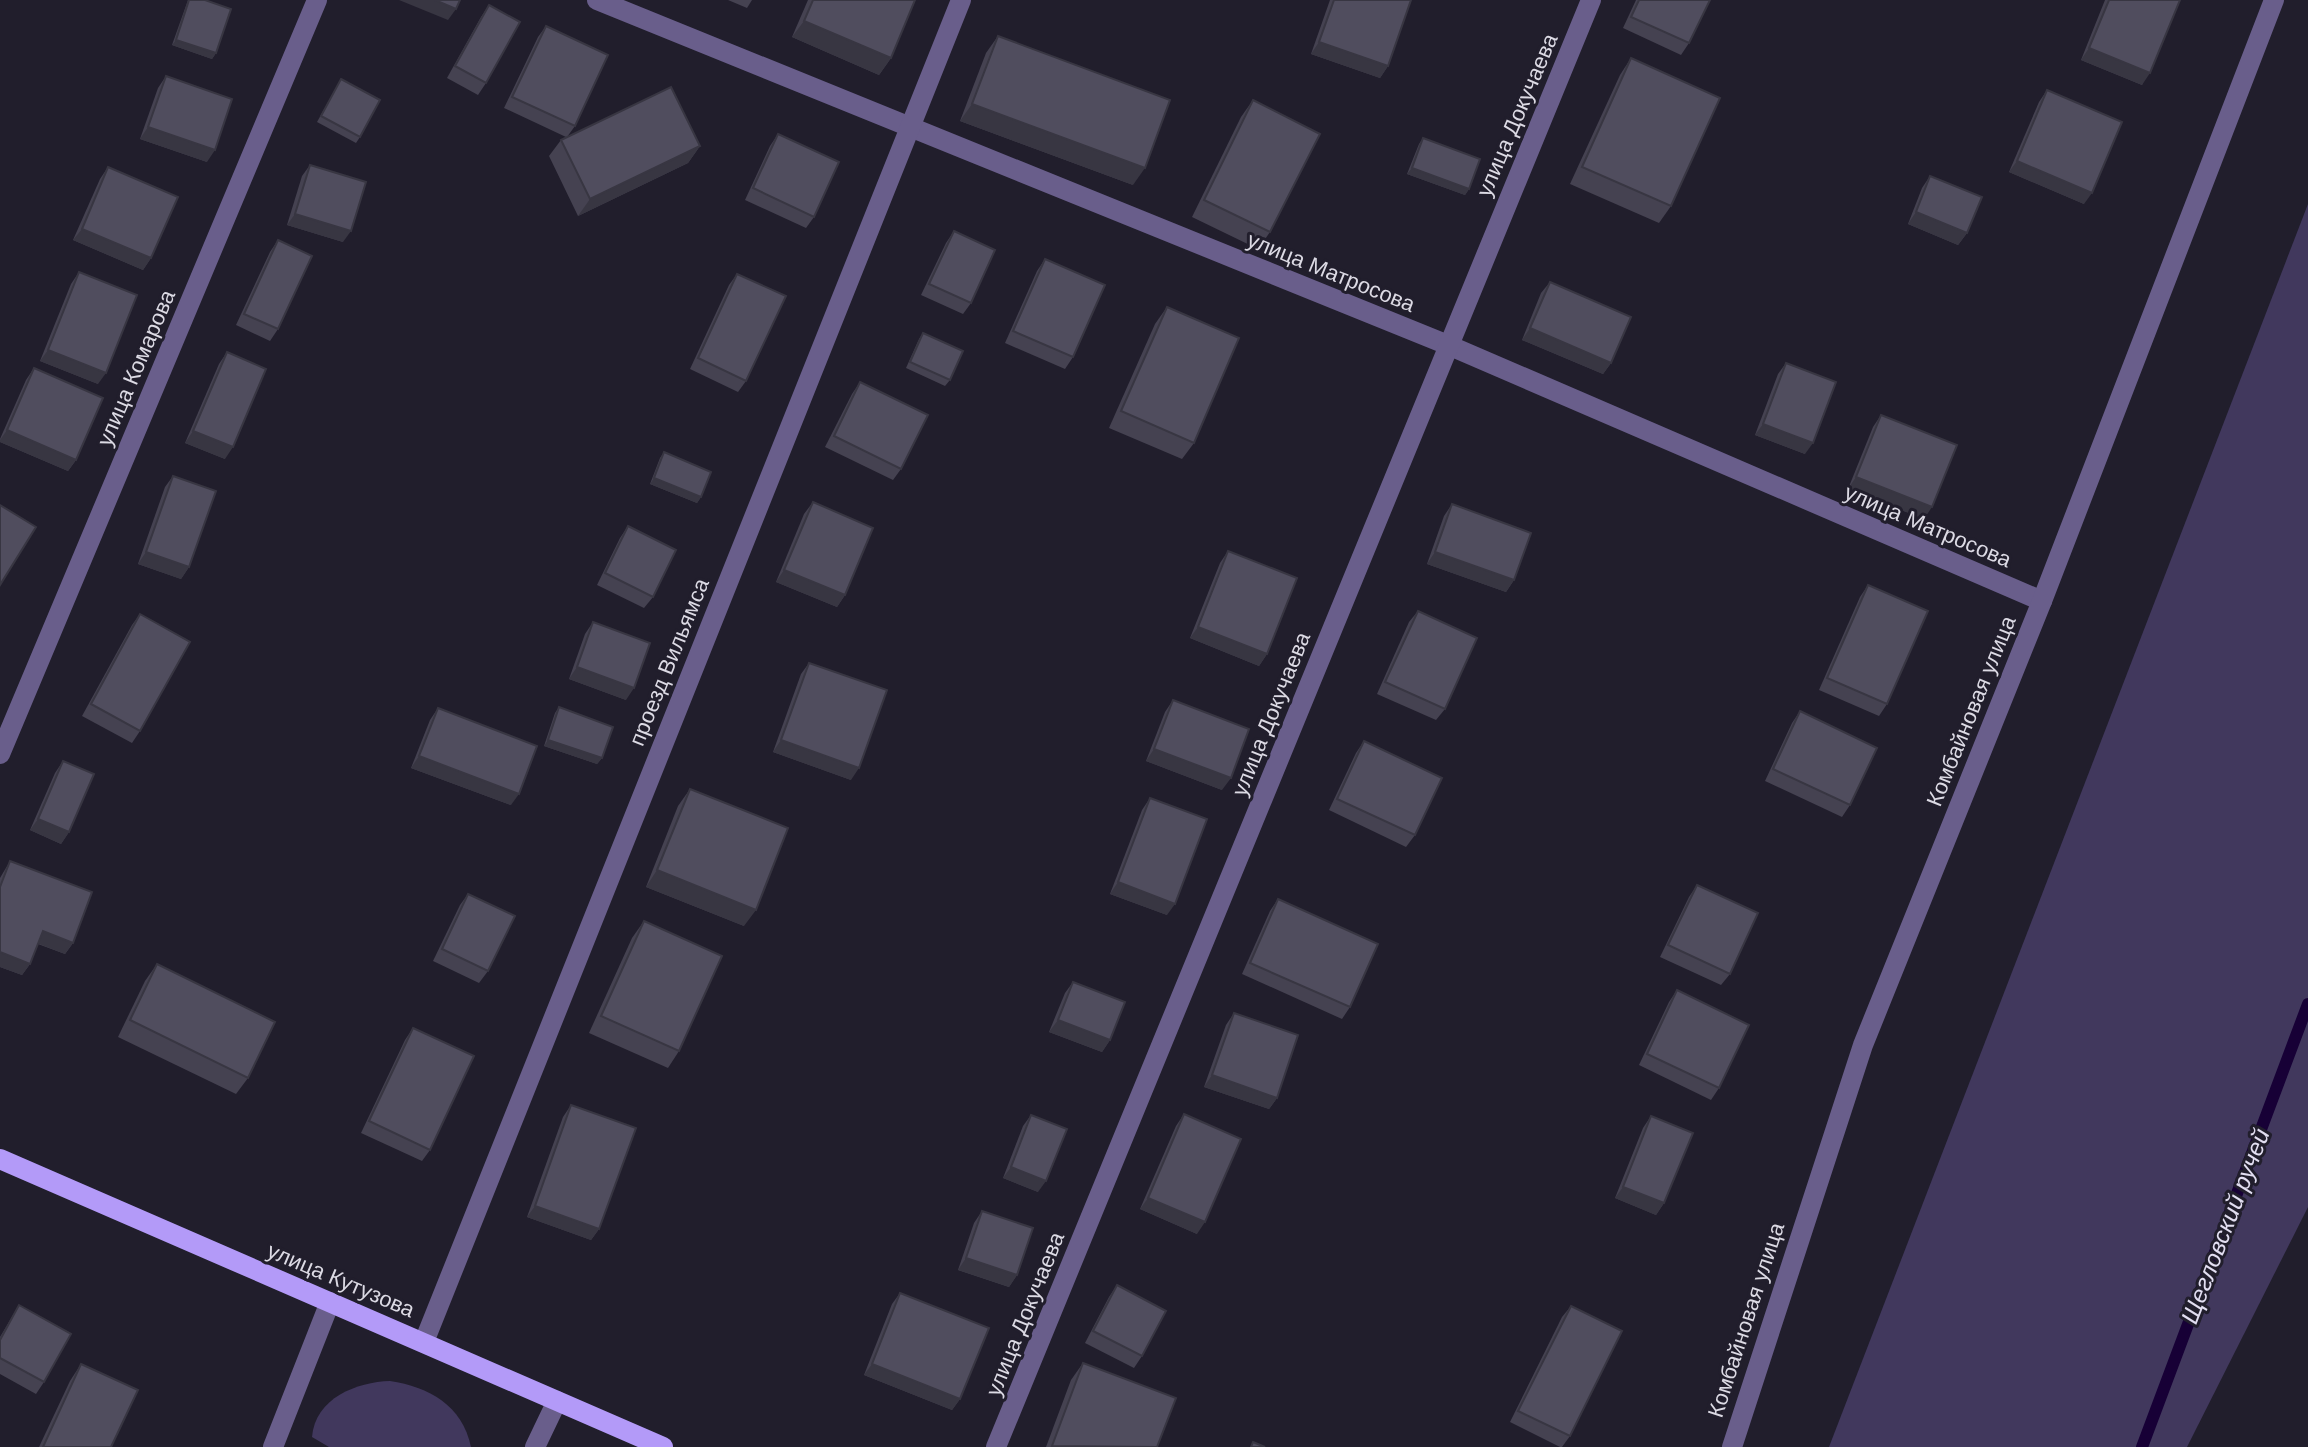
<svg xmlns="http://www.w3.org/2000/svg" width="2308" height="1447" viewBox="0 0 2308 1447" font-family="Helvetica,sans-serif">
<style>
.green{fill:#41385d}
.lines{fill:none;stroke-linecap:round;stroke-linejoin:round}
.stream{stroke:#170036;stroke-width:12}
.minor{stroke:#695e8b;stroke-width:20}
.major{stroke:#b39af8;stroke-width:20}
.wall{fill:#454251}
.shaded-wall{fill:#383642}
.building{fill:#504d5e;stroke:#383642;stroke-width:2}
.labels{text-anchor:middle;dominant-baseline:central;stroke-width:6;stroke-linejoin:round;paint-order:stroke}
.street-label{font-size:22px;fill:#dcdae4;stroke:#211e2c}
.water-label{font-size:24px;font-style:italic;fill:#e2def1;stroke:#211e2c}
</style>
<rect width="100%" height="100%" fill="#211e2c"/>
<g class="green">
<polygon points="2308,204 2308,1207 2187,1447 1829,1447"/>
<path d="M390 1381C429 1387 462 1405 471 1447H329L312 1437C315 1398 357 1382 390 1381Z"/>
</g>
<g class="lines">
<polyline class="stream" points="2142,1447 2308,1004"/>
<g class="minor">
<polyline points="597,0 1448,345 2042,601"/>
<polyline points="0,754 317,0"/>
<polyline points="424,1342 961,0"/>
<polyline points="273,1447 330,1302"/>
<polyline points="535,1447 557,1401"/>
<polyline points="996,1447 1591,0"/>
<polyline points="1732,1447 1863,1045 2042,601 2274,0"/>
</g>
<polyline class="major" points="0,1159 663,1447"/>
</g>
<g class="wall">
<polygon points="188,0 205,0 216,53 212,59 172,45"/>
<polygon points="728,0 752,0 747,8"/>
<polygon points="808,0 915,0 891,58 879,75 792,37"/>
<polygon points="1330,0 1411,0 1388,66 1380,78 1311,54"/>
<polygon points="1636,0 1710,0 1689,43 1681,55 1623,28"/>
<polygon points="2105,0 2180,0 2142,85 2081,60"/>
<polygon points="489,5 486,83 478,95 447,78 481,17"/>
<polygon points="546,26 575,126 567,137 700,146 688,163 578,216 549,156 561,140 566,137 504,108 538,37"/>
<polygon points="998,36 1133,185 960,121 986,53"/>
<polygon points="1631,58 1671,206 1659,223 1570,184 1620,75"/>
<polygon points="166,76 207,162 140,139 158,88"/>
<polygon points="341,79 360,137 356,143 317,122"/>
<polygon points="2047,90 2084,204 2009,172 2039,102"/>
<polygon points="1253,100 1270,232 1258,249 1192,217 1241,117"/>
<polygon points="778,134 814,217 806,228 745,200 770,146"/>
<polygon points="1423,138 1469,189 1465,195 1407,174 1419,144"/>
<polygon points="310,165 343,242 287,225 302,176"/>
<polygon points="108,167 151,258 143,270 73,240 100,179"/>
<polygon points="1930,176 1967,233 1958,245 1908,224 1922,188"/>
<polygon points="954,231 971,303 963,314 921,295 946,243"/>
<polygon points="278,240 278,329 270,341 236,325 270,252"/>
<polygon points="1045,259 1073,357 1065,369 1005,343 1037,271"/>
<polygon points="79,272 98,384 40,361 71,284"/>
<polygon points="737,274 746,381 738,392 690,369 729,285"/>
<polygon points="1550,282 1611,363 1603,374 1522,340 1541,293"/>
<polygon points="1167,307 1194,443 1182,459 1109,428 1155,324"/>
<polygon points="923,333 950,380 945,386 906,368 919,339"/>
<polygon points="227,352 225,459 185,443 219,364"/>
<polygon points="1786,363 1805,454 1755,435 1778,374"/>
<polygon points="34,368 76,460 68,471 0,442 0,439 26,380"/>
<polygon points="860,382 901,469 893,480 825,447 852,394"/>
<polygon points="1881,415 1924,519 1848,489 1873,427"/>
<polygon points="664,452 701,497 697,503 650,484 660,458"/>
<polygon points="173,476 189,567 181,579 138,564 165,487"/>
<polygon points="813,502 845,595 837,607 776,582 804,514"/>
<polygon points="1452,504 1514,580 1506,592 1427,564 1444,516"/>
<polygon points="628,526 653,597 644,608 597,585 620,538"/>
<polygon points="1228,551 1267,654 1259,666 1190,638 1220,563"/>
<polygon points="1868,585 1887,704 1879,716 1819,690 1860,597"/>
<polygon points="1418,611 1445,709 1436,720 1377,694 1409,622"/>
<polygon points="140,614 140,731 132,743 82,716 132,625"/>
<polygon points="593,622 626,700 569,679 585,634"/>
<polygon points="809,663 851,780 773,752 801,674"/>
<polygon points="1173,700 1222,790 1146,761 1165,712"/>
<polygon points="559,707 602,758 597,764 544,746 555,713"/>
<polygon points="438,708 511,805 411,768 430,720"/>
<polygon points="1800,711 1850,805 1842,817 1765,781 1792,723"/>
<polygon points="1364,741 1415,835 1406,847 1329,810 1356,753"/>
<polygon points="63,761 69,832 61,844 30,830 55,773"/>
<polygon points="690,789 744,926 646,887 678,806"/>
<polygon points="1150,798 1167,915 1110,894 1142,810"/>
<polygon points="10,861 73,943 65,954 38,944 30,964 22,975 0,967 0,878"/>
<polygon points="1697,885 1730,974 1721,985 1660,957 1689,897"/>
<polygon points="468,894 488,971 479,983 433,961 460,905"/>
<polygon points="1278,899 1350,1007 1342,1019 1242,974 1270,911"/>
<polygon points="644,921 679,1051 668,1068 589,1033 632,938"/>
<polygon points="157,964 248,1078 236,1094 118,1037 145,981"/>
<polygon points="1073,982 1110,1040 1102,1052 1049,1032 1065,993"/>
<polygon points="1677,990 1719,1088 1711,1100 1639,1065 1669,1002"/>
<polygon points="1234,1013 1277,1098 1269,1109 1204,1087 1226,1025"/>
<polygon points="413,1028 430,1150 422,1161 361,1133 405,1040"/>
<polygon points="571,1105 599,1229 591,1240 527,1217 563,1117"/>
<polygon points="1184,1114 1197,1234 1140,1209 1176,1126"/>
<polygon points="1031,1115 1038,1192 1003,1178 1023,1126"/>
<polygon points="1651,1116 1664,1203 1656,1215 1615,1198 1643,1128"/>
<polygon points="982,1211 1017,1275 1009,1287 958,1270 974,1223"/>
<polygon points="1117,1285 1142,1356 1134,1368 1085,1343 1109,1297"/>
<polygon points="900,1293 960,1399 952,1410 864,1375 892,1304"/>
<polygon points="19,1305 44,1382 36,1394 0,1374 0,1337"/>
<polygon points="1571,1306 1570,1436 1562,1447 1560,1447 1510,1422 1562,1317"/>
<polygon points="1083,1363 1157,1447 1046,1447 1071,1380"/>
<polygon points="81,1364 111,1447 39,1447 70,1381"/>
</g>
<g class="shaded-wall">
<polygon points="399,0 435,0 456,9 448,20"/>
<polygon points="804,21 891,58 879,75 792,37"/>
<polygon points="176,40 216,53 212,59 172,45"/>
<polygon points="1319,42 1388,66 1380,78 1311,54"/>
<polygon points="2089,48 2150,73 2142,85 2081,60"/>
<polygon points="972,104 1145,168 1133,185 960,121"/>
<polygon points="148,127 215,150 207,162 140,139"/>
<polygon points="700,146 688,163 578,216 590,199"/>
<polygon points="2017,161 2092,193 2084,204 2009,172"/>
<polygon points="1412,168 1469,189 1465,195 1407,174"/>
<polygon points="1916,212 1967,233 1958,245 1908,224"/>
<polygon points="295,214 351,231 343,242 287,225"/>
<polygon points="82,229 151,258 143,270 73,240"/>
<polygon points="1530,328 1611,363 1603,374 1522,340"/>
<polygon points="48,350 106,373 98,384 40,361"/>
<polygon points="1763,424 1813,443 1805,454 1755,435"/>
<polygon points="7,430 76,460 68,471 0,442 0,440"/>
<polygon points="193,431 233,447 225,459 185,443"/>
<polygon points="1856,477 1932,507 1924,519 1848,489"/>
<polygon points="654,478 701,497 697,503 650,484"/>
<polygon points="146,552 189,567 181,579 138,564"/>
<polygon points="1435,552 1514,580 1506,592 1427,564"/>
<polygon points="784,570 845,595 837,607 776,582"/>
<polygon points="1198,627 1267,654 1259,666 1190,638"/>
<polygon points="577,667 634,688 626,700 569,679"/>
<polygon points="548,740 602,758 597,764 544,746"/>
<polygon points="781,740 859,768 851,780 773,752"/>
<polygon points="1154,749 1231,778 1222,790 1146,761"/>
<polygon points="419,756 519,794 511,805 411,768"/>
<polygon points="38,819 69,832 61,844 30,830"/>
<polygon points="657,870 756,910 744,926 646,887"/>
<polygon points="1118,882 1175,904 1167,915 1110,894"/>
<polygon points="43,931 73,943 65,954 34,942"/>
<polygon points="0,952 30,964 22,975 0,967"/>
<polygon points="1058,1020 1110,1040 1102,1052 1049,1032"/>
<polygon points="1212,1075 1277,1098 1269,1109 1204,1087"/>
<polygon points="1011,1167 1046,1181 1038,1192 1003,1178"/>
<polygon points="1623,1187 1664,1203 1656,1215 1615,1198"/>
<polygon points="1148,1198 1205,1222 1197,1234 1140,1209"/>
<polygon points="535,1206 599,1229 591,1240 527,1217"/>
<polygon points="966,1258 1017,1275 1009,1287 958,1270"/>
<polygon points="872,1364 960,1399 952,1410 864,1375"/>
</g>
<g class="building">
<polygon points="189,0 205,0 231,9 216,53 176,40"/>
<polygon points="435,0 460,0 456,9"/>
<polygon points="813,0 915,0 891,58 804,21"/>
<polygon points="1334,0 1411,0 1388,66 1319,42"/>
<polygon points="1639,0 1710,0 1689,43 1631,17"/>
<polygon points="2109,0 2180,0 2150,73 2089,48"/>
<polygon points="489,5 520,22 486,83 455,66"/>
<polygon points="546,26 608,55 575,126 512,97"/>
<polygon points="998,36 1170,100 1145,168 972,104"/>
<polygon points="1631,58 1720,98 1671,206 1582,167"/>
<polygon points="166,76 232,99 215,150 148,127"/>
<polygon points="341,79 380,100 360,137 321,116"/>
<polygon points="671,87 700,146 590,199 561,140"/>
<polygon points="2047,90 2122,122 2092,193 2017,161"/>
<polygon points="1253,100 1320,134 1270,232 1204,200"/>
<polygon points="778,134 839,162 814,217 753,188"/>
<polygon points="1423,138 1480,159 1469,189 1412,168"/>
<polygon points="310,165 366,182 351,231 295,214"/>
<polygon points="108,167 178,197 151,258 82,229"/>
<polygon points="1930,176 1982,197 1967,233 1916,212"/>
<polygon points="954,231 995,250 971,303 929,284"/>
<polygon points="278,240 312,256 278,329 244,314"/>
<polygon points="1045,259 1105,285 1073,357 1013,331"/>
<polygon points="79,272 137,295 106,373 48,350"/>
<polygon points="737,274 786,296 746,381 698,358"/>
<polygon points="1550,282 1631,317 1611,363 1530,328"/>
<polygon points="1167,307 1239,338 1194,443 1121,411"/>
<polygon points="923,333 963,351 950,380 910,362"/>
<polygon points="227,352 266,369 233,447 193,431"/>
<polygon points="1786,363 1836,382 1813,443 1763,424"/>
<polygon points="34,368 103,398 76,460 7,430"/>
<polygon points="860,382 928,415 901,469 834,436"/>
<polygon points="1881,415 1957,445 1932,507 1856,477"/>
<polygon points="664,452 711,472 701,497 654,478"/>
<polygon points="173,476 216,491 189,567 146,552"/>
<polygon points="813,502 873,528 845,595 784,570"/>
<polygon points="1452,504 1531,533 1514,580 1435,552"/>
<polygon points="0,505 36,527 0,585"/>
<polygon points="628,526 676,550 653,597 605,573"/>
<polygon points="1228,551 1297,578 1267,654 1198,627"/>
<polygon points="1868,585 1928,611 1887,704 1827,678"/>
<polygon points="1418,611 1477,638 1445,709 1385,682"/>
<polygon points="140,614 190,642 140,731 91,704"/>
<polygon points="593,622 650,643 634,688 577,667"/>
<polygon points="809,663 887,690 859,768 781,740"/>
<polygon points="1173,700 1249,729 1231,778 1154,749"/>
<polygon points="559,707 613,727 602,758 548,740"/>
<polygon points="438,708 537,746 519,794 419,756"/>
<polygon points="1800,711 1877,748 1850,805 1773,769"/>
<polygon points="1364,741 1442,778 1415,835 1337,799"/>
<polygon points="63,761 94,774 69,832 38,819"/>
<polygon points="690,789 788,828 756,910 657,870"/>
<polygon points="1150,798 1207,819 1175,904 1118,882"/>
<polygon points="10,861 92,892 73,943 43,931 30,964 0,952 0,887"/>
<polygon points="1697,885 1758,913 1730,974 1668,945"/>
<polygon points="468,894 515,916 488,971 442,949"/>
<polygon points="1278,899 1378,944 1350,1007 1250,963"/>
<polygon points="644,921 722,956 679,1051 601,1016"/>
<polygon points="157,964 275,1022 248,1078 130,1020"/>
<polygon points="1073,982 1125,1002 1110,1040 1058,1020"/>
<polygon points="1677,990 1749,1025 1719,1088 1647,1054"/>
<polygon points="1234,1013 1298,1035 1277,1098 1212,1075"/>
<polygon points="413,1028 474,1056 430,1150 369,1121"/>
<polygon points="571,1105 636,1128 599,1229 535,1206"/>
<polygon points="1184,1114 1241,1139 1205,1222 1148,1198"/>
<polygon points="1031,1115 1067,1129 1046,1181 1011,1167"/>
<polygon points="1651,1116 1693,1133 1664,1203 1623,1187"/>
<polygon points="982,1211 1033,1228 1017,1275 966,1258"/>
<polygon points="1117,1285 1166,1311 1142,1356 1093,1331"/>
<polygon points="900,1293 989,1328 960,1399 872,1364"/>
<polygon points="19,1305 71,1334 44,1382 0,1358 0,1340"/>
<polygon points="1571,1306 1622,1331 1570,1436 1518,1411"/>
<polygon points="1083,1363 1176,1398 1157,1447 1052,1446"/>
<polygon points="81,1364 138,1390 111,1447 43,1447"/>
<polygon points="1253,1442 1265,1447 1251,1447"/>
</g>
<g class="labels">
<g class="street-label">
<text transform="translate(1517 115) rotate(-67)">улица Докучаева</text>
<text transform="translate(1331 272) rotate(22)">улица Матросова</text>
<text transform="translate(136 368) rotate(-67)">улица Комарова</text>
<text transform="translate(1928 526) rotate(23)">улица Матросова</text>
<text transform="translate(669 662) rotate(-68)">проезд Вильямса</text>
<text transform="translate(1971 711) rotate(-68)">Комбайновая улица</text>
<text transform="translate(1271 714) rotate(-68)">улица Докучаева</text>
<text transform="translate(341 1280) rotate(23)">улица Кутузова</text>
<text transform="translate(1025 1314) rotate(-68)">улица Докучаева</text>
<text transform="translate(1746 1320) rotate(-72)">Комбайновая улица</text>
</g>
<g class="water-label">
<text transform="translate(2225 1226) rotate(-69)">Щегловский ручей</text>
</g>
</g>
</svg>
